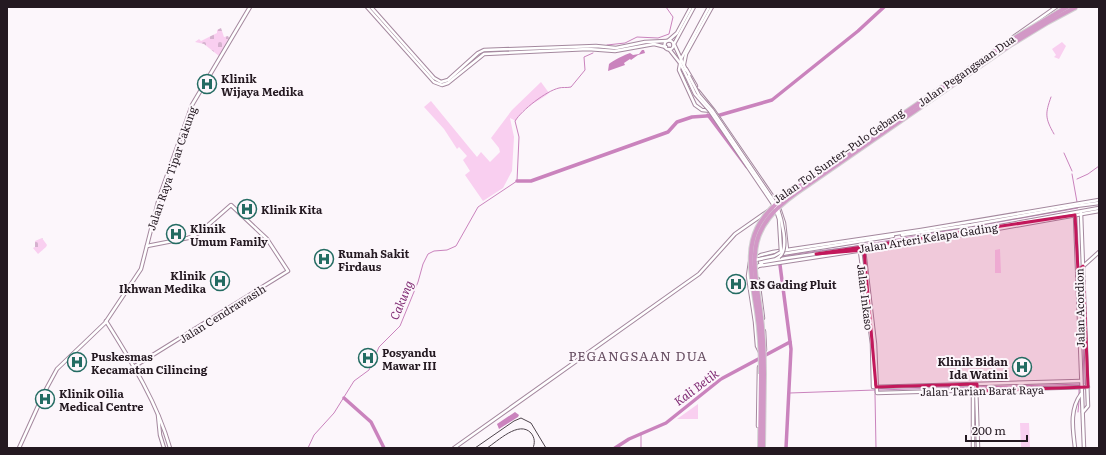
<svg xmlns="http://www.w3.org/2000/svg" width="1106" height="455" viewBox="0 0 1106 455" font-family="Literata,serif">
<style>
.cemetery{fill:url(#cemetery-stones)}
.green{fill:#f9cff0}
.water{fill:#ca83bd}
.lines{fill:none;stroke-linecap:round;stroke-linejoin:round}
.stream{stroke:#ca83bd;stroke-width:1}
.river{stroke:#ca83bd;stroke-width:3.5}
.tertiary-casing{stroke:#a4889e;stroke-width:4.5}
.secondary-casing{stroke:#a4889e;stroke-width:4.5}
.motorway-casing{stroke:#d3d1d3;stroke-width:6}
.tertiary{stroke:#fff;stroke-width:2.5}
.secondary{stroke:#fff;stroke-width:2.5}
.motorway{stroke:#d298c6;stroke-width:4}
.tram{stroke:#4e444c;stroke-width:1}
.secondary-bridge-casing{stroke:#a4889e;stroke-width:4.5;stroke-linecap:butt}
.motorway-bridge-casing{stroke:#d3d1d3;stroke-width:6;stroke-linecap:butt}
.secondary-bridge{stroke:#fff;stroke-width:2.5}
.motorway-bridge{stroke:#d298c6;stroke-width:4}
.marked{fill:#c2185b;fill-opacity:0.2;stroke:#c2185b;stroke-width:3;stroke-linejoin:round}
.labels{text-anchor:middle;dominant-baseline:central;stroke-width:4;stroke-linejoin:round;paint-order:stroke}
.street-label{font-size:11px;fill:#241921;stroke:#fcf6fb}
.poi-label{font-size:11px;font-weight:bold;fill:#241921;stroke:#fcf6fb;text-anchor:start}
.water-label{font-size:12px;font-style:italic;fill:#802c74;stroke:#fcf6fb}
.quarter-label{font-size:13px;letter-spacing:1px;fill:#674e62;stroke:#fcf6fb}
</style>
<defs>
<pattern id="cemetery-stones" width="16" height="16" patternUnits="userSpaceOnUse"><rect width="16" height="16" fill="#f9cff0"/><path d="M2 7V4a2 2 0 0 1 4 0v3zM10 15v-3a2 2 0 0 1 4 0v3z" fill="#d5b1ce"/></pattern>
</defs>
<rect width="100%" height="100%" fill="#fcf6fb"/>
<g class="cemetery">
<polygon points="221,28 224,37 228,36 229,38 219,56 204,44 195,42 199,39 201,41 217,33 217,30"/>
<polygon points="42,238 47,245 46,247 38,254 33,248 35,247 35,241"/>
</g>
<g class="green">
<polygon points="1062,42 1066,46 1059,59 1054,57 1056,55 1052,49"/>
<path d="M541 82 549 93C538 102 522 107 516 121L510 118 514 137 512 171 503 188 483 201 465 175 470 171 463 160 467 156 459 147 457 149 444 129 424 107 431 101 477 157 481 152 490 162 500 152 499 148 491 138 512 110Z"/>
<polygon points="1000,249 1001,273 995,273 995,250"/>
<polygon points="698,404 698,419 677,419"/>
<polygon points="1020,423 1029,423 1030,448 1021,448"/>
</g>
<g class="water">
<path d="M642 50H644L645 53 638 55 631 60 630 59 624 63 625 65 608 71 609 64C612 61 626 54 630 53L633 55 639 54Z"/>
<polygon points="515,412 519,415 518,417 499,429 497,424"/>
</g>
<g class="lines">
<g class="stream">
<polyline points="607,45 625,43 637,37 658,38 669,34 673,17 666,7"/>
<path d="M1051 97C1045 114 1045 118 1054 134"/>
<polyline points="1064,153 1072,171"/>
<polyline points="1072,174 1077,202"/>
<polyline points="1077,179 1088,174 1099,166"/>
<polyline points="862,252 870,318"/>
<path d="M781 257C808 251 835 250 862 245 934 233 1006 221 1078 208V206"/>
<polyline points="873,343 875,393"/>
<polyline points="977,387 1084,384 1082,292"/>
<polyline points="879,390 971,387"/>
<polyline points="790,393 875,390"/>
<polyline points="875,394 876,448"/>
<polyline points="1079,396 1079,389"/>
<polyline points="1078,412 1079,401"/>
<path d="M308 448 314 435 334 413 354 381 369 370 379 347 400 326 418 282 423 264 428 254 434 251 447 250 456 246 478 207 517 181 519 137 515 121C522 110 546 91 559 88 562 87 567 88 571 87L585 70 584 57 593 53"/>
<polyline points="641,448 641,433"/>
</g>
<g class="river">
<polyline points="708,115 747,167"/>
<polyline points="517,181 531,181 668,132 677,122 692,117 720,115 772,100 858,31 884,7"/>
<polyline points="781,252 780,265 791,349 786,448"/>
<polyline points="344,398 371,422 384,448"/>
<polyline points="615,448 629,439 666,423 721,379 790,342"/>
</g>
<defs>
<g id="tertiary">
<polyline points="367,7 434,82 442,85 448,83 484,54 588,49 615,51 654,44 666,47"/>
<polyline points="371,7 434,78 441,82 448,80 478,53 484,50 596,46 616,48 645,42 667,41"/>
<polyline points="779,208 784,223 787,250"/>
<polyline points="1081,213 1088,406 1083,412"/>
<polyline points="1075,215 1084,448"/>
<polyline points="902,235 971,225 1076,206 1099,203"/>
<polyline points="864,250 875,344 877,393 1088,387"/>
<polyline points="860,251 872,344 873,387 1081,381"/>
<polyline points="782,254 893,236"/>
<polyline points="754,259 761,255 773,252 921,230 1099,200"/>
<polyline points="750,262 748,276 755,322 757,346 760,352"/>
<polyline points="758,266 969,234 1099,211"/>
<polyline points="756,268 763,262 787,258 972,231 1099,208"/>
<polyline points="1079,270 1099,252"/>
<polyline points="758,279 763,318"/>
<path d="M106 321C131 361 157 402 170 448"/>
<polyline points="764,331 765,350"/>
<polyline points="135,366 288,271 267,239 231,205 199,233 188,238 147,246"/>
<polyline points="976,384 978,448"/>
<polyline points="973,385 973,448"/>
<polyline points="158,415 160,435 164,448"/>
<polyline points="19,448 44,393 57,369 105,323 141,269 159,198 192,105 250,7"/>
<path d="M1075 448C1073 430 1069 410 1081 394"/>
</g>
<g id="secondary">
<polyline points="709,7 681,59 679,70 695,105 702,110 712,111"/>
<polyline points="1012,38 1056,7"/>
<polyline points="669,40 677,33 691,7"/>
<circle cx="669" cy="45" r="4.5"/>
<polyline points="669,49 680,63 687,77"/>
<polyline points="684,64 686,54 712,7"/>
<polyline points="686,69 696,86"/>
<polyline points="686,70 674,44 694,7"/>
<polyline points="698,91 714,111 777,203"/>
<polyline points="760,262 779,257"/>
<polyline points="758,426 759,367"/>
<polyline points="454,448 682,286 699,274 735,234 768,211"/>
</g>
<g id="motorway">
<polyline points="760,448 761,374"/>
<polyline points="763,448 764,374"/>
</g>
</defs>
<use href="#tertiary" class="tertiary-casing"/>
<use href="#secondary" class="secondary-casing"/>
<use href="#motorway" class="motorway-casing"/>
<use href="#tertiary" class="tertiary"/>
<use href="#secondary" class="secondary"/>
<use href="#motorway" class="motorway"/>
<g class="tram">
<polyline points="475,448 514,421 521,418 531,423 546,448"/>
<path d="M487 448C498 441 519 420 531 433 535 438 535 443 533 448"/>
</g>
<defs>
<g id="secondary-bridge">
<path d="M689 76 699 95 712 110 777 206C781 217 790 250 779 257"/>
<polyline points="687,77 695,94 710,111 775,207 779,219 781,252 774,256 755,260"/>
</g>
<g id="motorway-bridge">
<path d="M761 374C761 353 760 332 757 312 748 254 741 228 793 190L1008 42 1067 7"/>
<path d="M764 374C764 352 763 331 760 309 752 255 746 229 796 193L1010 45 1048 22 1076 7"/>
</g>
</defs>
<use href="#secondary-bridge" class="secondary-bridge-casing"/>
<use href="#motorway-bridge" class="motorway-bridge-casing"/>
<use href="#secondary-bridge" class="secondary-bridge"/>
<use href="#motorway-bridge" class="motorway-bridge"/>
</g>
<path class="marked" d="M1075 215 1078 271 1083 266 1088 387 977 391V384L876 387 864 250 816 254Z"/>
<defs>
<symbol id="hospital-ring" viewBox="-11 -11 22 22"><circle r="9.5" fill="#fcf6fb" stroke="#236b62" stroke-width="1.5"/><path d="M-5-5h3v3.5h4V-5h3V5h-3V1.5h-4V5h-3Z" fill="#236b62"/></symbol>
</defs>
<g fill-rule="evenodd">
<use href="#hospital-ring" x="196" y="73" width="22" height="22"/>
<use href="#hospital-ring" x="236" y="198" width="22" height="22"/>
<use href="#hospital-ring" x="165" y="223" width="22" height="22"/>
<use href="#hospital-ring" x="313" y="248" width="22" height="22"/>
<use href="#hospital-ring" x="209" y="270" width="22" height="22"/>
<use href="#hospital-ring" x="725" y="273" width="22" height="22"/>
<use href="#hospital-ring" x="357" y="347" width="22" height="22"/>
<use href="#hospital-ring" x="66" y="351" width="22" height="22"/>
<use href="#hospital-ring" x="1011" y="356" width="22" height="22"/>
<use href="#hospital-ring" x="34" y="388" width="22" height="22"/>
</g>
<g class="labels">
<g class="street-label">
<text transform="translate(966 70) rotate(-35)">Jalan Pegangsaan Dua</text>
<text transform="translate(838 155) rotate(-35)">Jalan Tol Sunter–Pulo Gebang</text>
<text transform="translate(171 168) rotate(-71)">Jalan Raya Tipar Cakung</text>
<text transform="translate(928 237) rotate(-9)">Jalan Arteri Kelapa Gading</text>
<text transform="translate(866 297) rotate(83)">Jalan Inkaso</text>
<text transform="translate(1079 308) rotate(-91)">Jalan Acordion</text>
<text transform="translate(222 313) rotate(-32)">Jalan Cendrawasih</text>
<text transform="translate(982 390) rotate(-1)">Jalan Tarian Barat Raya</text>
</g>
<g class="poi-label">
<text x="221" y="78">Klinik<tspan x="221" dy="13">Wijaya Medika</tspan></text>
<text x="261" y="209">Klinik Kita</text>
<text x="190" y="228">Klinik<tspan x="190" dy="13">Umum Family</tspan></text>
<text x="338" y="253">Rumah Sakit<tspan x="338" dy="13">Firdaus</tspan></text>
<text x="206" y="275" text-anchor="end">Klinik<tspan x="206" dy="13">Ikhwan Medika</tspan></text>
<text x="750" y="284">RS Gading Pluit</text>
<text x="382" y="352">Posyandu<tspan x="382" dy="13">Mawar III</tspan></text>
<text x="91" y="356">Puskesmas<tspan x="91" dy="13">Kecamatan Cilincing</tspan></text>
<text x="1008" y="361" text-anchor="end">Klinik Bidan<tspan x="1008" dy="13">Ida Watini</tspan></text>
<text x="59" y="393">Klinik Oilia<tspan x="59" dy="13">Medical Centre</tspan></text>
</g>
<g class="water-label">
<text transform="translate(401 300) rotate(-67)">Cakung</text>
<text transform="translate(696 387) rotate(-37)">Kali Betik</text>
</g>
<g class="quarter-label">
<text x="638" y="355">PEGANGSAAN DUA</text>
</g>
</g>
<rect width="1106" height="455" fill="none" stroke="#241921" stroke-width="16"/>
<path d="M966 435v6h61v-6" fill="none" stroke="#241921" stroke-width="2"/>
<text x="972" y="435" font-size="12" fill="#241921" stroke="#fcf6fb" stroke-width="3" paint-order="stroke">200 m</text>
</svg>
